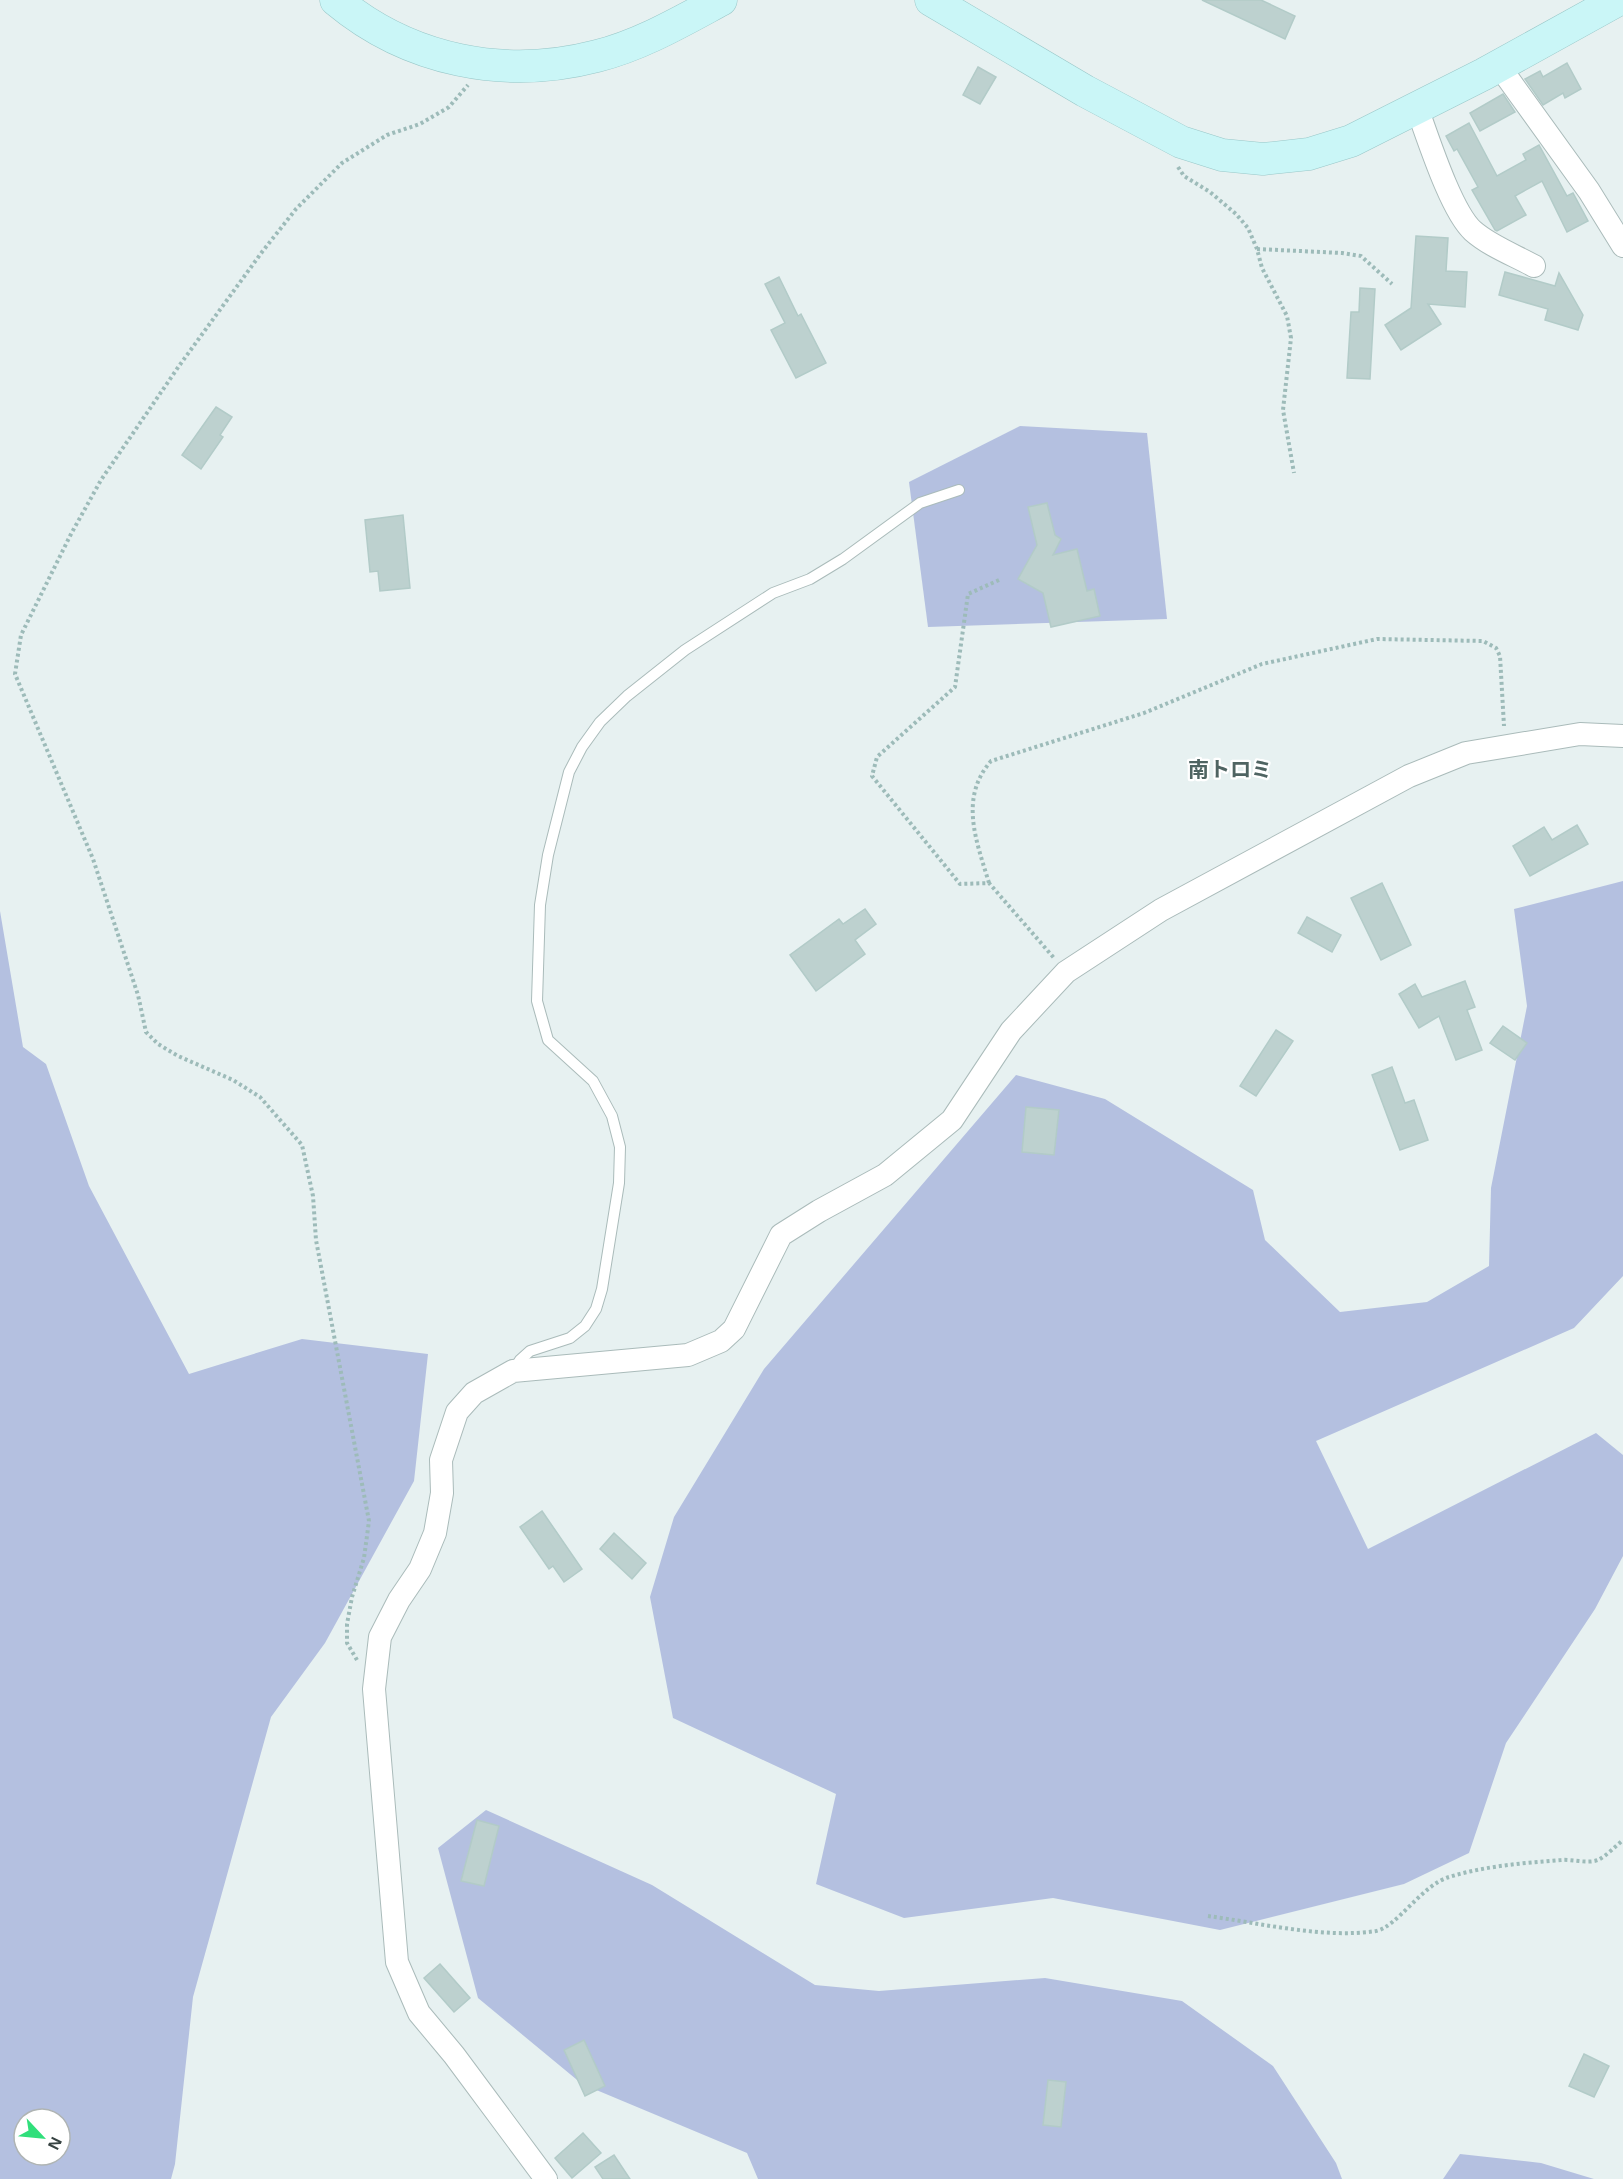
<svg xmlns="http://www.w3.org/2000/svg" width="1623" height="2179" viewBox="0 0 1623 2179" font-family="Arial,'Noto Sans JP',sans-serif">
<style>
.green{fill:#b4c0e0;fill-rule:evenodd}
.building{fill:#bdd1cf;stroke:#b2cbc8;stroke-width:1.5}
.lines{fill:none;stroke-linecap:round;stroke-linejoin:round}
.lane-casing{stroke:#aabbba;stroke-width:12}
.street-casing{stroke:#aabbba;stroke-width:24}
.secondary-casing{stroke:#99c7c8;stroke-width:33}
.path{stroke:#9dbbb9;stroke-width:4;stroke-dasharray:3 3;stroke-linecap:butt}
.lane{stroke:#fff;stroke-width:10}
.street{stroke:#fff;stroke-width:22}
.secondary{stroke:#caf6f7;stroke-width:32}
.labels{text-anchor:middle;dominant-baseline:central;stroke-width:4.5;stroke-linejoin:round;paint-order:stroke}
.quarter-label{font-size:21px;font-weight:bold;fill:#4f6462;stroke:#fff}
</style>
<rect width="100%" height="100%" fill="#e7f1f1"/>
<g class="green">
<polygon points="1020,426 1147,433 1167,619 928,627 909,482"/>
<polygon points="1623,881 1623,1276 1574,1328 1316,1441 1368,1549 1596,1433 1623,1455 1623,1556 1595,1609 1506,1743 1469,1853 1404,1884 1220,1930 1053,1898 904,1918 816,1884 836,1794 673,1718 650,1597 674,1517 764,1369 1016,1075 1105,1099 1253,1190 1265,1240 1340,1312 1427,1302 1489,1266 1491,1188 1527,1006 1514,909"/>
<path d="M0 911 23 1047 46 1064 89 1186 189 1374 302 1339 428 1354 414 1481 325 1643 271 1717 193 1997 175 2164 171 2179H0ZM24 2119H60V2155H24Z"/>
<polygon points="486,1810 652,1885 815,1985 879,1991 1045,1978 1182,2001 1273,2066 1336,2163 1342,2179 758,2179 747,2153 582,2084 478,1998 438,1848"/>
<polygon points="1460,2154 1541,2163 1594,2179 1443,2179"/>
</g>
<g class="building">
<polygon points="1202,0 1261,0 1295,16 1285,39"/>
<polygon points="1567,63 1581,89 1565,98 1563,93 1543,105 1525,79 1540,71 1543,77"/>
<polygon points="978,67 996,77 980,104 963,95"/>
<polygon points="1503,94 1515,112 1480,131 1470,113"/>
<polygon points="1469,123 1497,176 1526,160 1523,154 1539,145 1567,196 1573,193 1588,221 1567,232 1542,181 1515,196 1526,215 1497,231 1495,230 1472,190 1478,187 1457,149 1454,151 1446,136"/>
<polygon points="1416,236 1448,238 1446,271 1467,272 1465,307 1428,304 1441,324 1401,350 1385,325 1411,308"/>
<polygon points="1505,272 1555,286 1559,273 1583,315 1578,330 1545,320 1548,309 1499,295"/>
<polygon points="779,277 798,316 801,314 826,363 796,378 771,330 785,323 765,284"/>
<polygon points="1360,288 1375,289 1370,379 1347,378 1351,312 1359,312"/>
<polygon points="216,407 232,417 220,435 223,437 201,469 182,455"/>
<polygon points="1047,503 1055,535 1061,539 1053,555 1077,549 1087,591 1094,589 1100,616 1051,627 1043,593 1018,579 1037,545 1028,507"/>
<polygon points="403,515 410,588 380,591 378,571 370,572 365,520"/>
<polygon points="1577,825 1588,844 1530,876 1513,846 1544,827 1552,840"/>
<polygon points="1382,883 1411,945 1381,960 1351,898"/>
<polygon points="865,909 876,924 855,940 865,954 816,991 790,955 839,919 843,924"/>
<polygon points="1307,917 1341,935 1332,952 1298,933"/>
<polygon points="1465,981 1475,1007 1467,1010 1482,1050 1456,1060 1439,1016 1419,1028 1399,994 1415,984 1422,997"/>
<polygon points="1503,1026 1527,1043 1515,1060 1490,1043"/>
<polygon points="1276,1030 1293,1041 1256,1096 1240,1086"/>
<polygon points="1392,1067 1405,1103 1414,1100 1428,1140 1400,1150 1372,1075"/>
<polygon points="1026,1107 1059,1110 1054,1155 1022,1152"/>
<polygon points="542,1511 582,1569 564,1582 553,1566 549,1569 520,1527"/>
<polygon points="614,1533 646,1563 632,1579 600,1549"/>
<polygon points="477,1820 499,1826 484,1886 461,1881"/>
<polygon points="440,1964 470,1998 454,2012 424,1978"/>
<polygon points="584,2040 605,2086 585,2096 564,2050"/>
<polygon points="1584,2054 1609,2066 1594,2097 1569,2086"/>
<polygon points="1048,2080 1066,2082 1061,2127 1043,2125"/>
<polygon points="583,2133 601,2153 572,2178 555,2158"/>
<polygon points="614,2155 630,2179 603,2179 595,2167"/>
</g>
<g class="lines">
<defs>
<polyline id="lane" points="513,1371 520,1360 530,1351 570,1338 585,1326 596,1309 602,1289 619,1183 620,1147 612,1116 593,1081 548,1040 537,1001 540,905 548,855 569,772 582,747 600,722 627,696 685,650 773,593 810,579 843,559 920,503 959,490"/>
<g id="street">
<polyline points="1499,66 1589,191 1623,246"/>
<path d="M1417 108C1428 138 1451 211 1473 231 1490 246 1514 255 1534 266"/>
<polyline points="546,2179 454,2055 419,2013 397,1962 374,1689 380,1637 399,1600 420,1569 435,1533 442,1493 441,1460 457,1412 474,1393 513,1371 688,1355 721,1341 734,1329 781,1235 819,1211 885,1175 952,1120 1011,1031 1066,972 1161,910 1409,776 1466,753 1580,734 1623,736"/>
</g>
<g id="secondary">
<path d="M336 0C409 61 505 80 597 56 641 45 682 21 721 0"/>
<polyline points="931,0 1085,91 1181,142 1222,155 1263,159 1309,154 1351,141 1484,74 1618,0"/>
</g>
</defs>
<use href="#lane" class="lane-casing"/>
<use href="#street" class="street-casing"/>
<use href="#secondary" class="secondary-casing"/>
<g class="path">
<polyline points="1178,167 1184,176 1210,192 1236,214 1248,228 1257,249 1262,268 1287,316 1291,338 1283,410 1294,473"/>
<polyline points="1257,249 1342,253 1361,256 1392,284"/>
<polyline points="999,580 968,594 955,687 877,757 872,776 960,884 989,883 1054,958"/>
<path d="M989 883C976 840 959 798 991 761L1144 713 1262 664 1377 639 1483 641 1496 648 1500 656 1504 726"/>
<polyline points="357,1660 347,1643 347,1624 352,1597 364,1558 369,1521 316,1240 313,1196 302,1145 260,1097 233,1080 178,1056 158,1044 146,1032 138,995 93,859 15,674 21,635 71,534 101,480 179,366 262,252 296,209 342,163 387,135 420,124 449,107 468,85"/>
<path d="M1208 1916C1259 1923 1325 1939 1376 1931 1397 1927 1422 1885 1449 1877 1485 1866 1523 1863 1561 1860 1572 1859 1587 1864 1598 1860 1606 1856 1616 1846 1623 1840"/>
</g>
<use href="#lane" class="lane"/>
<use href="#street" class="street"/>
<use href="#secondary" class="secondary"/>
</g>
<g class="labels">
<g class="quarter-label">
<text x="1230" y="769">南トロミ</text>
</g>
</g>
<g transform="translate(42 2137) rotate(116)"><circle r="28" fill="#ffffff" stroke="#afb4b3" stroke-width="1.5"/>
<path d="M0-4.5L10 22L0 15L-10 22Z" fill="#30df7b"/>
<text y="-9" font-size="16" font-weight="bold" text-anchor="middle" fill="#374342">N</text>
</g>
</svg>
